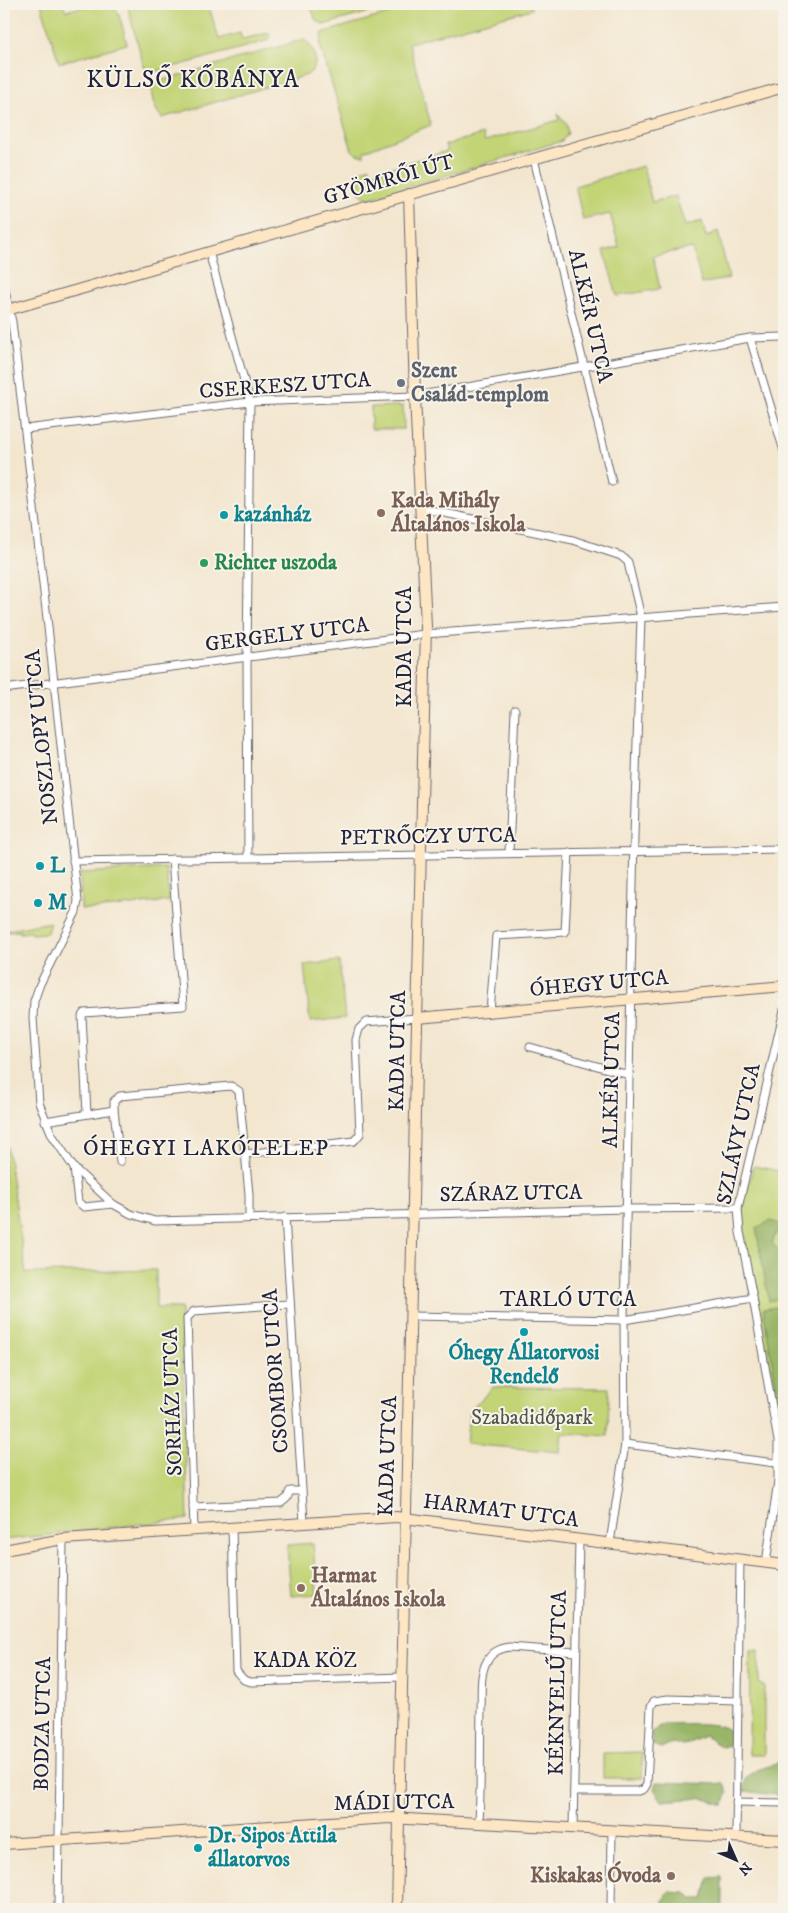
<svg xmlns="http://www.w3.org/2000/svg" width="788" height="1913" viewBox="0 0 788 1913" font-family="'IM FELL DW Pica',serif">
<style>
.green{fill:#c2d476;stroke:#727b58}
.forest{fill:#99b667;stroke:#5e6c51}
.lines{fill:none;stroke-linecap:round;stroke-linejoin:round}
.street-casing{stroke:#6b676f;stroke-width:9}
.secondary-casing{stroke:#6b676f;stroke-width:12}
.street{stroke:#fff;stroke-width:7}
.secondary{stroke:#fce6c4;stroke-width:10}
.worship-dot{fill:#6b7280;stroke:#f7f3e8;stroke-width:2}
.education-dot{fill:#8d6e63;stroke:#f7f3e8;stroke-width:2}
.culture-dot{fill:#0f9aa8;stroke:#f7f3e8;stroke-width:2}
.leisure-dot{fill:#2e9e5b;stroke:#f7f3e8;stroke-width:2}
.labels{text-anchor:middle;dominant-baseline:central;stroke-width:4;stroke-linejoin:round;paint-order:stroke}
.street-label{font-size:21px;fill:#22223b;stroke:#f7f3e8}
.worship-label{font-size:21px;font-weight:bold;fill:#5b616d;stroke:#f7f3e8;text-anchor:start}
.education-label{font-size:21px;font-weight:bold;fill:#785e54;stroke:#f7f3e8;text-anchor:start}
.culture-label{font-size:21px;font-weight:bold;fill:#0d838f;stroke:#f7f3e8;text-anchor:start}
.leisure-label{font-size:21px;font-weight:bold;fill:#27864d;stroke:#f7f3e8;text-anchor:start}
.park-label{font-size:21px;fill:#52574d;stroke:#f7f3e8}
.neighbourhood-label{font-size:22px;letter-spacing:1px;fill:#22223b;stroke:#f7f3e8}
.quarter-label{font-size:24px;letter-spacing:1px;fill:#22223b;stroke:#f7f3e8}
</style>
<rect width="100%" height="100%" fill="#f7f3e8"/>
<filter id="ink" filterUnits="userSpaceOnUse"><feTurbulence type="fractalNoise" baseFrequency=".02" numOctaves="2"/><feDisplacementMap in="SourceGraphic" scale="10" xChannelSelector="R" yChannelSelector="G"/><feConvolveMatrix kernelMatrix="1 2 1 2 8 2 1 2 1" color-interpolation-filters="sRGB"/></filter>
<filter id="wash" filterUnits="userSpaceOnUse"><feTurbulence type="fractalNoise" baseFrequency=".0096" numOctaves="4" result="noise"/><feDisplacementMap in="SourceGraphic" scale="20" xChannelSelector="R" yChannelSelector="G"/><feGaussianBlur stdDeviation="1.12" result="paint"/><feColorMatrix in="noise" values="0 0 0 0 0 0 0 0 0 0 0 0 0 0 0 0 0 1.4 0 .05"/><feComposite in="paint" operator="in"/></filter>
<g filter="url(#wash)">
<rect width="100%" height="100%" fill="#f3e6cf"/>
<g class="green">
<path d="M41 4H63L66 11C78 8 107 0 116 9 121 18 124 33 127 44L59 63Z"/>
<polygon points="127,4 208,4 219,39 240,33 242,39 269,33 270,40 159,71 151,71 144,67"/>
<polygon points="310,4 398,4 323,25 315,19"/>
<polygon points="422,4 530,4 532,9 409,43 431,125 364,151 364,156 356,154 352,150 320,45 322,34 325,32"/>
<path d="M302 40H305C315 50 321 65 307 75L162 118C154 109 149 93 153 83Z"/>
<polygon points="558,114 566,124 568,133 562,141 371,198 364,197 359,192 356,176 361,170 370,167 372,173 447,151 445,145 483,134 485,141 559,120"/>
<polygon points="643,166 652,202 676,196 685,226 702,221 706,237 718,231 729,278 702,284 692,248 653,256 660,289 617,296 604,251 619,247 610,214 583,220 575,186"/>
<polygon points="403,406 404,429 371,429 371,407"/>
<polygon points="166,868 169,901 96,909 81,909 80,873"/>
<polygon points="50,922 47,933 31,934 31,932 20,933 20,931 5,932 4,939 4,931"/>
<polygon points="339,961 345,1018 310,1022 304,965"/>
<polygon points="4,1146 7,1146 26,1273 156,1270 156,1308 181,1308 188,1519 4,1540"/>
<polygon points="754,1166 784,1172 784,1459 775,1397 744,1233 742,1208"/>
<polygon points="493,1387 609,1388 608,1436 562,1433 560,1452 466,1444 469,1412"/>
<polygon points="313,1543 317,1594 291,1596 287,1545"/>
<polygon points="759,1650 759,1683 764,1685 764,1755 749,1755 750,1651"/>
<polygon points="642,1752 642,1778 603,1778 603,1753"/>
</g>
<g class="forest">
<polygon points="770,1221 780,1224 772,1243 779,1251 784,1253 784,1297 769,1301 756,1228"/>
<polygon points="784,1306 784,1432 763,1309"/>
<path d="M662 1724C676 1724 720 1721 728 1730 732 1734 730 1741 729 1745L722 1747 705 1736 684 1745 672 1743 661 1748 653 1745 651 1733Z"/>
<polygon points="784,1755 784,1796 743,1791 746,1778 757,1770 776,1764"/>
<polygon points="656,1782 724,1784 728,1793 723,1805 702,1798 662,1801 654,1789"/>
<polygon points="722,1877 722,1909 665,1909 664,1900 669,1892 686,1893 692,1899 704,1899 709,1878"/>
</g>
</g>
<g filter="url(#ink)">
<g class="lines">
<defs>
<g id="street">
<polyline points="534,159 612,482"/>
<polyline points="209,252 250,402 247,657 248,857"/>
<polyline points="4,286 12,322 47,618 78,901 76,912 40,984 34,1001 33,1018 39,1103 52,1135 74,1168 113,1204 131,1214 155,1221 626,1209 738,1208"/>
<polyline points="750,338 784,451"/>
<polyline points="25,429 250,402 415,396 750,338 784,337"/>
<polyline points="421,508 573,540 621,556 628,562 629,567 641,617 634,836 624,1320 625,1444 610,1543"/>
<polyline points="4,689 425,634 784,607"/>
<polyline points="509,853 515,710"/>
<polyline points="73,861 784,849"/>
<polyline points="490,1012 496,936 565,932 569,852"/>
<polyline points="530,1047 629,1075"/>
<polyline points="114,1110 120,1162"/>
<polyline points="87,1114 82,1016 84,1013 183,1006 172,859"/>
<polyline points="45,1121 114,1110 114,1101 120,1096 231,1086 239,1091 249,1194 249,1218"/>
<polyline points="246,1154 354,1141 360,1134 356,1040 359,1029 366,1022 417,1018"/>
<polyline points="74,1168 78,1202 84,1207 113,1204"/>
<polyline points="285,1217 304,1522"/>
<polyline points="411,1316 624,1320 753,1298"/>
<polyline points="625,1444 784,1464"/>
<polyline points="193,1507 281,1503 287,1498 290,1491 302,1491"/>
<polyline points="232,1528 236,1671 244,1680 251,1682 402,1677"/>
<polyline points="194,1530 187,1318 194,1311 289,1304"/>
<polyline points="766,1563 778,1481 778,1441 753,1298 740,1232 738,1208 784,1010"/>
<polyline points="574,1791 639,1791 644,1789 647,1784 651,1707 654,1701 668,1699 738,1701"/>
<polyline points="736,1802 784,1803"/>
<path d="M479 1822C481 1785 480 1747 481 1710 482 1696 479 1674 487 1661 492 1652 499 1649 509 1647L576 1652"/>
<polyline points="573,1828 579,1539"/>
<polyline points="736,1837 740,1559"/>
<polyline points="58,1909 63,1539"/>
<polyline points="611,1909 612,1830"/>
</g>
<g id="secondary">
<polyline points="4,311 784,87"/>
<polyline points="417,1018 784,986"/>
<polyline points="4,1550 63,1539 396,1517 784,1565"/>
<polyline points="4,1844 389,1818 784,1840"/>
<polyline points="397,1909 426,626 415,396 409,194"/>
</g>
</defs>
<use href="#street" class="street-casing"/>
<use href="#secondary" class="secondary-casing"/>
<use href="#street" class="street"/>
<use href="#secondary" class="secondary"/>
</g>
</g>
<circle class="worship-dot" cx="401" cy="383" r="5"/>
<g class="education-dot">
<circle cx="381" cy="513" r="5"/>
<circle cx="301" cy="1588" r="5"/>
<circle cx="671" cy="1876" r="5"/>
</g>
<g class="culture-dot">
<circle cx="224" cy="515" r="5"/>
<circle cx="40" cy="866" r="5"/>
<circle cx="38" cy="903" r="5"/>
<circle cx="524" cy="1332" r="5"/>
<circle cx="198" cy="1848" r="5"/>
</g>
<circle class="leisure-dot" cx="204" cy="563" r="5"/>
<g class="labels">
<g class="street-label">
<text transform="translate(389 180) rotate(-16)">GYÖMRŐI ÚT</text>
<text transform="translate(590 316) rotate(77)">ALKÉR UTCA</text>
<text transform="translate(285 386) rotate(-4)">CSERKESZ UTCA</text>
<text transform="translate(287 635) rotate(-7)">GERGELY UTCA</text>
<text transform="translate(405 647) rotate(-90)">KADA UTCA</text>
<text transform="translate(42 737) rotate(-96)">NOSZLOPY UTCA</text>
<text transform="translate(428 837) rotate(-1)">PETRŐCZY UTCA</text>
<text transform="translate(599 984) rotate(-5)">ÓHEGY UTCA</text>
<text transform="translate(398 1051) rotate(-89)">KADA UTCA</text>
<text transform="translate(612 1080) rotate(-89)">ALKÉR UTCA</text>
<text transform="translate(739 1134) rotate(-78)">SZLÁVY UTCA</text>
<text transform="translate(511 1194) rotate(-1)">SZÁRAZ UTCA</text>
<text x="568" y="1300">TARLÓ UTCA</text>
<text transform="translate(276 1371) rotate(-94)">CSOMBOR UTCA</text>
<text transform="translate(173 1402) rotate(-92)">SORHÁZ UTCA</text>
<text transform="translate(388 1456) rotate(-88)">KADA UTCA</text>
<text transform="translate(501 1511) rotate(7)">HARMAT UTCA</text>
<text x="305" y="1661">KADA KÖZ</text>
<text transform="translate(558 1683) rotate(-89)">KÉKNYELŰ UTCA</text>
<text transform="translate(43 1724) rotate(-89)">BODZA UTCA</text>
<text transform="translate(394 1803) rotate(-1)">MÁDI UTCA</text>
</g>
<g class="worship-label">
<text x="411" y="371">Szent<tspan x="411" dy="24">Család-templom</tspan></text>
</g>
<g class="education-label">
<text x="391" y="501">Kada Mihály<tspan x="391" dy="24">Általános Iskola</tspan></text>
<text x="311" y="1576">Harmat<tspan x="311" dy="24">Általános Iskola</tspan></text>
<text x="661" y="1876" text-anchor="end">Kiskakas Óvoda</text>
</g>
<g class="culture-label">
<text x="234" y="515">kazánház</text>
<text x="50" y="866">L</text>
<text x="48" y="903">M</text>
<text x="524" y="1353" text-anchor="middle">Óhegy Állatorvosi<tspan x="524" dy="24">Rendelő</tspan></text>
<text x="208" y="1836">Dr. Sipos Attila<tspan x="208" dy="24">állatorvos</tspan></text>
</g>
<g class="leisure-label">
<text x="214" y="563">Richter uszoda</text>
</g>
<g class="park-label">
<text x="532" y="1418">Szabadidőpark</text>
</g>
<g class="neighbourhood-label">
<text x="206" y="1148">ÓHEGYI LAKÓTELEP</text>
</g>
<g class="quarter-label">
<text x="193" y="80">KÜLSŐ KŐBÁNYA</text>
</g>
</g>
<rect width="788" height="1913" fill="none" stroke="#f7f3e8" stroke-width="20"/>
<g transform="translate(736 1860) rotate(135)" stroke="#f7f3e8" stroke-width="4" paint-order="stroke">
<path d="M0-4L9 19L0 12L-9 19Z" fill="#22223b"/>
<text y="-8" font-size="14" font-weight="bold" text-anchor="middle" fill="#22223b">N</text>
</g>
</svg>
